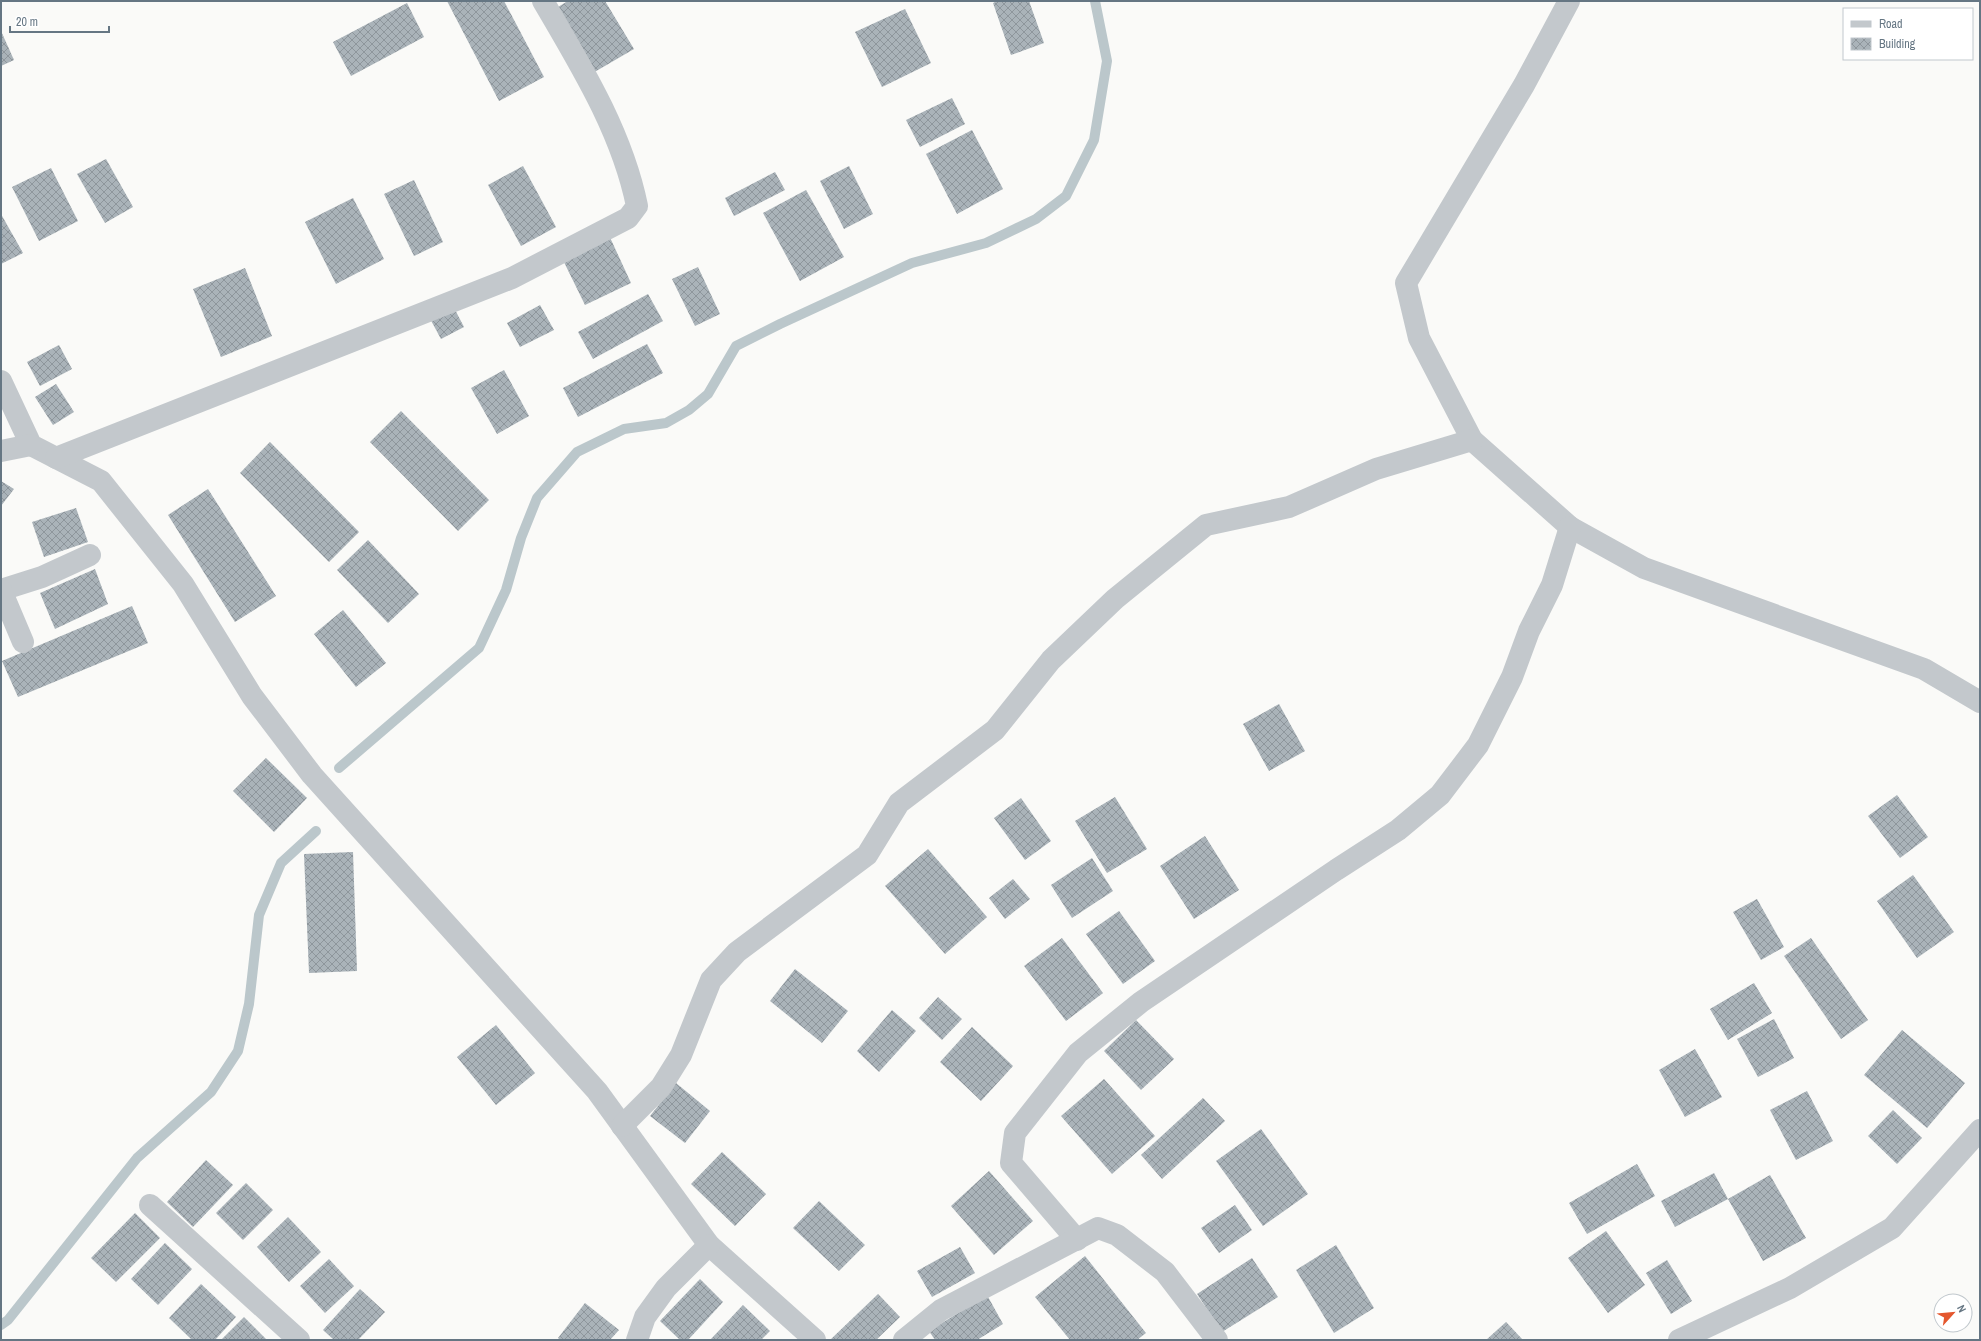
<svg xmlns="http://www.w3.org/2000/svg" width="1981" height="1341" viewBox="0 0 1981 1341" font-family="'Archivo Narrow',sans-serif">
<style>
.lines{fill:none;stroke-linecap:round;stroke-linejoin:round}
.stream{stroke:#bbc7cb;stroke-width:10}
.building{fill:url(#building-cross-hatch)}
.minor{stroke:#c3c8cc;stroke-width:22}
</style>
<defs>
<pattern id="building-cross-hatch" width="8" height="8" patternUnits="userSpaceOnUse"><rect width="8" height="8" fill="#aab3b9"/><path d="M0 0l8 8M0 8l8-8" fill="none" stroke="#8e969c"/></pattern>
</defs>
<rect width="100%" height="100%" fill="#fafaf8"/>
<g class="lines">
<g class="stream">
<polyline points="339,768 479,648 506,590 521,538 537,498 577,452 624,429 666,423 689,410 708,394 736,346 780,324 912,263 986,243 1036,219 1066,196 1094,140 1107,61 1095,1"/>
<polyline points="1,1325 8,1320 137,1158 211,1092 238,1051 249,1004 259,915 281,863 316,831"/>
</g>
</g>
<g class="building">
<polygon points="447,1 504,1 544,77 499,101"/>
<polygon points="568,1 605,1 634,49 586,77 548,13"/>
<polygon points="998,1 1029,1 1044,43 1011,55 993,3"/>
<polygon points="407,3 424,37 351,76 333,42"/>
<polygon points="905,9 931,63 882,87 855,32"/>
<polygon points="1,31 14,60 1,66"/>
<polygon points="952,98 965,124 920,147 906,120"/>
<polygon points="972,130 1003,189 957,214 926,154"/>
<polygon points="106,159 133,207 105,223 77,174"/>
<polygon points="523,166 556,227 521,246 488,185"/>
<polygon points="849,166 873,214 844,229 820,181"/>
<polygon points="51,168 78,221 39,241 12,187"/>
<polygon points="775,172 785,190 734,216 725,198"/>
<polygon points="414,180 443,242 414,256 384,194"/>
<polygon points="806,190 844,257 800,281 763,213"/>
<polygon points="353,198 384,259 336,284 305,222"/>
<polygon points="1,214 23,253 1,264"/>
<polygon points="607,231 631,283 585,305 560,254"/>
<polygon points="698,267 720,314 695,326 672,279"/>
<polygon points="245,268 272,336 221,357 193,289"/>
<polygon points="648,294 663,321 593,359 578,332"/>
<polygon points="451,302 464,327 441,339 428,315"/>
<polygon points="540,305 554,330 520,347 507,323"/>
<polygon points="647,344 663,373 578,417 563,388"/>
<polygon points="59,345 72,369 40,386 27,362"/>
<polygon points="504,370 529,416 497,434 471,388"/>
<polygon points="56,384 74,412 53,425 35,397"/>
<polygon points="401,411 489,500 458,531 370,442"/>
<polygon points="270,442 359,532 329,562 240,473"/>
<polygon points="1,481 14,489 1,506"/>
<polygon points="208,489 276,596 235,622 168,515"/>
<polygon points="76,508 88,542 44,557 32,522"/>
<polygon points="368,540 419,594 388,623 337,570"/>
<polygon points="95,569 108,604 55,629 40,593"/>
<polygon points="132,606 148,643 18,697 2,661"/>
<polygon points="343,610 386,663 356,687 314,634"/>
<polygon points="1279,704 1305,751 1269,771 1243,724"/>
<polygon points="266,758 307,798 274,832 233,791"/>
<polygon points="1897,795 1928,837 1900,858 1868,816"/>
<polygon points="1115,797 1147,849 1107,873 1075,821"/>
<polygon points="1021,798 1051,841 1025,860 994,818"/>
<polygon points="1205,836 1239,890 1194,919 1160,866"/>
<polygon points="928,849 987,917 945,954 885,886"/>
<polygon points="353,852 357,971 309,973 304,854"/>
<polygon points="1092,858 1113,891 1072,918 1051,885"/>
<polygon points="1913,875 1954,932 1917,958 1877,901"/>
<polygon points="1013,879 1030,899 1005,919 989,898"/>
<polygon points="1757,899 1784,947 1761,960 1733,912"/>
<polygon points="1119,911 1155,961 1123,984 1086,934"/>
<polygon points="1062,938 1103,993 1066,1021 1024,966"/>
<polygon points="1811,938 1868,1020 1841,1039 1784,956"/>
<polygon points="795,969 848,1011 822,1043 770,1001"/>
<polygon points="1754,983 1772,1013 1728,1040 1710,1009"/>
<polygon points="938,997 962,1019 942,1040 919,1018"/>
<polygon points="892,1010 916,1031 879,1072 857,1051"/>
<polygon points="1774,1019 1794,1058 1758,1077 1737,1039"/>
<polygon points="1136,1020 1174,1059 1141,1090 1104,1051"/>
<polygon points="496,1025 535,1073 496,1105 457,1057"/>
<polygon points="972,1027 1013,1066 981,1101 940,1062"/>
<polygon points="1902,1030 1965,1083 1927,1128 1864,1075"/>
<polygon points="1695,1049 1722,1097 1685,1117 1659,1070"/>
<polygon points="1104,1079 1155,1136 1112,1174 1061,1116"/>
<polygon points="676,1083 710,1111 685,1143 650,1116"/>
<polygon points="1807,1091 1833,1141 1796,1160 1770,1110"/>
<polygon points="1203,1098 1225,1121 1162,1179 1141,1155"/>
<polygon points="1893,1110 1922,1138 1897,1164 1868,1136"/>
<polygon points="1261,1129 1308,1194 1263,1226 1216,1161"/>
<polygon points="722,1152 766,1194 735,1226 691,1184"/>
<polygon points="206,1160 233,1185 193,1227 167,1202"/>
<polygon points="1637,1164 1655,1196 1587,1234 1569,1203"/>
<polygon points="989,1171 1033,1221 994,1255 951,1206"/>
<polygon points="1714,1173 1728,1199 1770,1175 1806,1238 1763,1261 1728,1199 1675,1227 1661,1201"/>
<polygon points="246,1183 273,1210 243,1240 216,1213"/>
<polygon points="819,1201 865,1245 839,1271 793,1228"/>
<polygon points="1235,1205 1252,1230 1219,1253 1201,1228"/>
<polygon points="135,1213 160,1238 116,1282 91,1258"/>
<polygon points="288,1217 321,1252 289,1282 257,1247"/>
<polygon points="1606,1231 1645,1285 1608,1313 1568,1258"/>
<polygon points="165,1243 192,1269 158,1305 131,1279"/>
<polygon points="1336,1245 1374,1308 1334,1333 1296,1270"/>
<polygon points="960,1247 975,1273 932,1297 917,1271"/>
<polygon points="1085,1256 1146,1333 1137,1340 1070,1340 1035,1297"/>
<polygon points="1252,1258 1278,1297 1222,1332 1197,1294"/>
<polygon points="329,1259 354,1286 325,1313 300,1286"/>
<polygon points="1667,1260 1692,1301 1671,1314 1646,1273"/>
<polygon points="700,1279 723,1302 688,1340 680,1340 660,1321"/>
<polygon points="201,1284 236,1317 215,1340 192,1340 169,1318"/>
<polygon points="360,1289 385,1312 358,1340 334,1340 323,1330"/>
<polygon points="878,1294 900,1317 876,1340 830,1340"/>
<polygon points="987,1295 1003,1324 977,1340 935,1340 929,1331"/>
<polygon points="585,1303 619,1330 610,1340 560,1340 558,1338"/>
<polygon points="743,1305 770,1331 761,1340 710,1340"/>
<polygon points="244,1317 267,1340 221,1340"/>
<polygon points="1506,1322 1523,1340 1486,1340"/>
</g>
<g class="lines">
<g class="minor">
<polyline points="1569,1 1524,85 1406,283 1419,338 1472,440 1570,527 1644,568 1924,669 1980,702"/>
<polyline points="1,381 31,445 101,481 183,584 252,696 312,775 597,1091 709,1245 815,1340"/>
<polyline points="1,451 31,445"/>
<path d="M56 458 512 278 628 218 637 206C622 132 581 66 543 1"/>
<polyline points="1,590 42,577 90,555"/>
<polyline points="1,590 23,642"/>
<polyline points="622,1126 661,1087 681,1055 711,980 737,952 867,855 899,803 995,730 1051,660 1115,599 1206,525 1289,507 1376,469 1472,440"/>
<polyline points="150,1205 299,1340"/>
<polyline points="1077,1240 1011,1163 1015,1133 1078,1053 1141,1002 1336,870 1398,830 1440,795 1478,745 1512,677 1529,631 1552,585 1570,527"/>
<polyline points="637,1340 645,1317 666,1288 709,1245"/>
<polyline points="904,1340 941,1310 1098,1228 1117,1235 1165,1272 1217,1340"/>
<polyline points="1679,1340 1790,1288 1892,1228 1980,1130"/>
</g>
</g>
<rect width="1981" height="1341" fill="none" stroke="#657683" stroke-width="4"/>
<rect x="1843" y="8" width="130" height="52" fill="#ffffff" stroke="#c1c8cd"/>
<rect x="1851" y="21" width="20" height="6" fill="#c3c8cc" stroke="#c1c8cd"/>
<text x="1879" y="28" font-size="12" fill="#657683">Road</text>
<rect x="1851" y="38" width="20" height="12" fill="url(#building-cross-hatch)" stroke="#c1c8cd"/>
<text x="1879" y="48" font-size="12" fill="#657683">Building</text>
<g transform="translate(1953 1313) rotate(63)"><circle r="19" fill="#ffffff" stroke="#c1c8cd"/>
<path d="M0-3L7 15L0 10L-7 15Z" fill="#e4572e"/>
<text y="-6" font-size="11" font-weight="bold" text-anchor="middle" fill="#657683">N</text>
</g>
<path d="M10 26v6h99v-6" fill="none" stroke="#657683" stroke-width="2"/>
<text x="16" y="26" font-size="12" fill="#657683" stroke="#ffffff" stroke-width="3" paint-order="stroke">20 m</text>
</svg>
